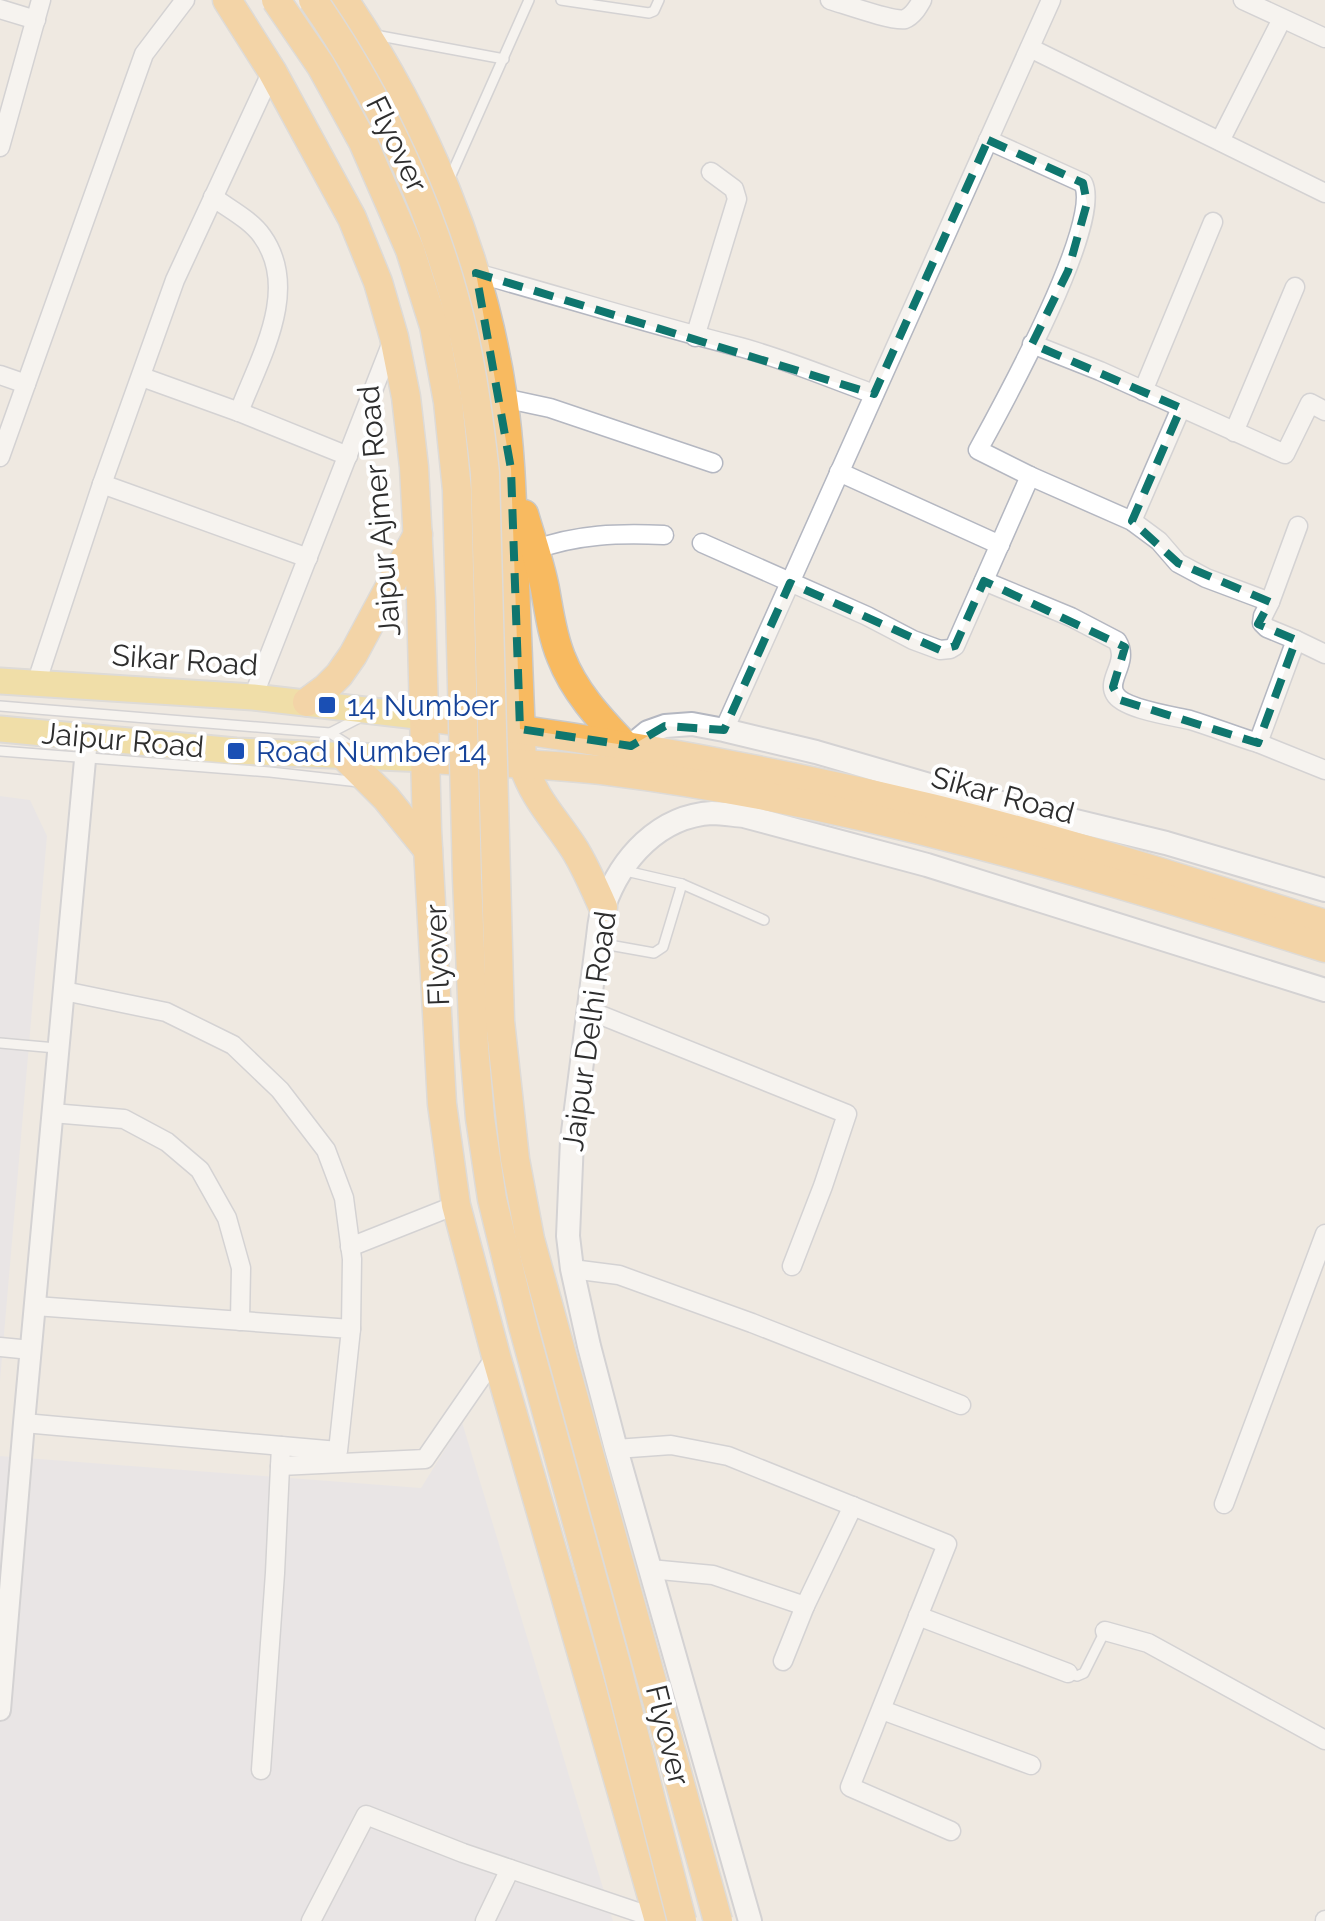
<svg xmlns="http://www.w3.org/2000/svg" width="1325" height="1921" viewBox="0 0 1325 1921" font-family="Raleway,sans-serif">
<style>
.industrial{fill:#e3e1e8}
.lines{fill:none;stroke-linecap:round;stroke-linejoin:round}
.service-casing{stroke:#b4b7c1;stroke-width:12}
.minor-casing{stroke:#b4b7c1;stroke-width:21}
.tertiary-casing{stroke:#b4b7c1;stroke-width:24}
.secondary-casing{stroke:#b4b7c1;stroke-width:26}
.primary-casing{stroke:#c9c9c9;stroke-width:29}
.trunk-casing{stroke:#c9c9c9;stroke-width:31}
.service{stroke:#fff;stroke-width:9}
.minor{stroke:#fff;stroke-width:18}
.tertiary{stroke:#fff;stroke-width:20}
.secondary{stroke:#fff;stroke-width:22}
.primary{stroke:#f2d163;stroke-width:25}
.trunk{stroke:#f8ba60;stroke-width:28}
.trunk-bridge-casing{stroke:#c9c9c9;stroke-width:31;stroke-linecap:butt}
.trunk-bridge{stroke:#f8ba60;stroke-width:28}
.marked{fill:none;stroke:#0f766e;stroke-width:8;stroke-dasharray:20 12;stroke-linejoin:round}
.transit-dot{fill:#1a4fb4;stroke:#fff;stroke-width:4}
.labels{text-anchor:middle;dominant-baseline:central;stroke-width:8;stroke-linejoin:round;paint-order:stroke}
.street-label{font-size:30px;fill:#2e2e2e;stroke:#fff}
.transit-label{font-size:30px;fill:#164399;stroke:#fff;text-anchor:start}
</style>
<rect width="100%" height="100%" fill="#efe9e1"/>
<g class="industrial">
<polygon points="0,796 30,800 47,836 0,1381"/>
<polygon points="462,1422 613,1921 0,1921 0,1456 421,1488"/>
</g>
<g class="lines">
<defs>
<g id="service">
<polyline points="561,0 649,13 654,11 659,0"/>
<polyline points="375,35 504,59"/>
<polyline points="449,180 529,0"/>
<polyline points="0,706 330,733 352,747"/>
<polyline points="330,733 363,716"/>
<polyline points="0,751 270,772 359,782"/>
<polyline points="626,871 682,884 764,920"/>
<polyline points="598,943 654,953 663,947 682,884"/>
<polyline points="0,1043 56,1048"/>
<polyline points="1068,1673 1077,1676 1084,1673 1105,1631"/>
</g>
<g id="minor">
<path d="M830 0C844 4 894 22 905 19 913 16 918 7 922 0"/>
<polyline points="1243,0 1325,38"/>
<polyline points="0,9 36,20"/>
<polyline points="1030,48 1325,193"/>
<polyline points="1220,141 1282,19"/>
<polyline points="0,147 41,0"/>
<path d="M213 197C229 209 251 220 262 236 301 290 259 359 239 412"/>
<path d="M476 273C563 297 649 324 736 346 783 358 829 378 874 394"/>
<polyline points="695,337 737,199 734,189 711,172"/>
<polyline points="1032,344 1100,371 1285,454 1310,403 1325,411"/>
<polyline points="0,375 26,384"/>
<polyline points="142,377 239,412 348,456"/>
<polyline points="1143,391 1213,222"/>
<polyline points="503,398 550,408 713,463"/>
<polyline points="1234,432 1295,287"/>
<polyline points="0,457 144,54 185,0"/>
<polyline points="839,472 1000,545"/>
<polyline points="102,484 308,558"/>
<polyline points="1132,521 1181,408"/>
<path d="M702 543 867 616 913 640 940 650 950 649 955 646 1030 476 978 450C1001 408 1104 222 1083 183L988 140"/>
<path d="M534 550C577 534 619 533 664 535"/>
<path d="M984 581 1071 617 1117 641C1130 662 1106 679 1115 694 1123 709 1173 716 1190 720 1213 727 1235 736 1258 743L1296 640 1267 628 1262 623 1263 616 1270 602 1206 578 1178 563 1159 541 1132 521 1030 476"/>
<polyline points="1270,602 1298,526"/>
<polyline points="1296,640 1325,654"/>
<polyline points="36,684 102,484 175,280 272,71"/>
<polyline points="253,697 392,342"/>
<polyline points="724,730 1051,0"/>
<polyline points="1258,743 1325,770"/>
<polyline points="64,991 166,1012 233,1045 280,1090 326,1150 344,1198 352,1259 351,1329"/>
<polyline points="588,1010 847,1114 823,1186 792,1266"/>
<polyline points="52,1113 124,1119 167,1142 200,1170 227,1218 241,1268 240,1321"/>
<polyline points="350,1247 456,1205"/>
<polyline points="572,1269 619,1275 752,1323 961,1405"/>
<polyline points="0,1347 31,1350"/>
<polyline points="24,1423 338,1451 351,1329 35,1306"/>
<polyline points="616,1449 671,1445 728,1456 947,1544 850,1787 951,1831"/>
<polyline points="280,1466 425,1459 496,1356"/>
<polyline points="1224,1504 1325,1234"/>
<polyline points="650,1569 713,1575 805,1606 783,1661"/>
<polyline points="805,1606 853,1506"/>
<polyline points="918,1616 1068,1673"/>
<polyline points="1105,1631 1148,1643 1325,1740"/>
<polyline points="882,1710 1031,1765"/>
<polyline points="261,1770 275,1573 281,1446"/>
<polyline points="311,1921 366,1815 463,1853 658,1919"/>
<polyline points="485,1921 510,1869"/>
<polyline points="1325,1921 1325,1920"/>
</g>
<polyline id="tertiary" points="0,1710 24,1423 87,738"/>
<g id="secondary">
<polyline points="631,746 648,732 665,726 692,724 724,730 816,752 943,789 1166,843 1325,890"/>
<path d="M750 1921 616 1449 589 1346 572 1269 568 1236 572 1140 598 937C599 927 600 915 604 906 621 858 659 816 712 813 722 813 733 815 744 816L927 865 1325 990"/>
</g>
<g id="primary">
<polyline points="0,681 253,697 425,717"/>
<polyline points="0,729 236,751 427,759"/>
</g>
<g id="trunk">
<polyline points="227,0 272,71 352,218 378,282 394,337 406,397 414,467 421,600 427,830 442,1104 456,1205 496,1356 659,1921"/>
<path d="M344 0C425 119 482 256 503 398 511 451 512 504 514 557 517 626 519 694 522 762 535 801 554 817 575 850 586 868 594 887 603 907"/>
<path d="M524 514C531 538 540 563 545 589 549 611 552 635 561 657 574 691 599 718 624 744"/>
<polyline points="307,702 326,688 339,675 353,655 418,534"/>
<path d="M425 717C596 738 764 768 932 808 1063 840 1196 883 1325 924"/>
<polyline points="344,756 386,798 428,850"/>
<path d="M427 759C488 762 548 764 609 771 854 802 1091 873 1325 948"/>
</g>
</defs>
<use href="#service" class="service-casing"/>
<use href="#minor" class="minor-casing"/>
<use href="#tertiary" class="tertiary-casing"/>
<use href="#secondary" class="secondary-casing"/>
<use href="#primary" class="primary-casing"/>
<use href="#trunk" class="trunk-casing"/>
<use href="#service" class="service"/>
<use href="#minor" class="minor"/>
<use href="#tertiary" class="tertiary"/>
<use href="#secondary" class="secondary"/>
<use href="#primary" class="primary"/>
<use href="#trunk" class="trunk"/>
<defs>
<g id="trunk-bridge">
<polyline points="276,0 321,66 363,142 410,250 434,326 448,402 457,490 467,878 474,1047 480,1118 492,1199 523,1326 616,1664 682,1921"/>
<path d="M313 0C382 99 437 217 464 336 474 381 480 427 485 473L500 1021 515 1159 530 1239 718 1921"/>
</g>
</defs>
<use href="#trunk-bridge" class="trunk-bridge-casing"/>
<use href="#trunk-bridge" class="trunk-bridge"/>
</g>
<path d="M0 0H1325V1921H0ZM988 140 1083 183 1087 203 1068 271 1032 344 1181 408 1132 521 1178 563 1270 602 1258 624 1296 640 1258 743 1120 700 1113 687 1125 647 984 581 955 646 940 650 790 583 724 730 665 726 631 746 520 729 511 469 476 273 874 394Z" fill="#efe9e1" fill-opacity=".55" fill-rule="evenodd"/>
<path class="marked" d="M988 140 1083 183 1087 203 1068 271 1032 344 1181 408 1132 521 1178 563 1270 602 1258 624 1296 640 1258 743 1120 700 1113 687 1125 647 984 581 955 646 940 650 790 583 724 730 665 726 631 746 520 729 511 469 476 273 874 394Z"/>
<g class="transit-dot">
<rect x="317" y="695" width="20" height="20" rx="5"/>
<rect x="226" y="741" width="20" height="20" rx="5"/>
</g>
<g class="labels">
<g class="street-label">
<text transform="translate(397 144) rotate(64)">Flyover</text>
<text transform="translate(379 511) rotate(-95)">Jaipur Ajmer Road</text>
<text transform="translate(185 660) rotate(4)">Sikar Road</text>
<text transform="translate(123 740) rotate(5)">Jaipur Road</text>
<text transform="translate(1003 795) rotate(15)">Sikar Road</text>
<text transform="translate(437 955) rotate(-92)">Flyover</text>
<text transform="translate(589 1031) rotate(-82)">Jaipur Delhi Road</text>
<text transform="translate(668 1735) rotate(76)">Flyover</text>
</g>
<g class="transit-label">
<text x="347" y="705">14 Number</text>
<text x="256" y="751">Road Number 14</text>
</g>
</g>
</svg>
